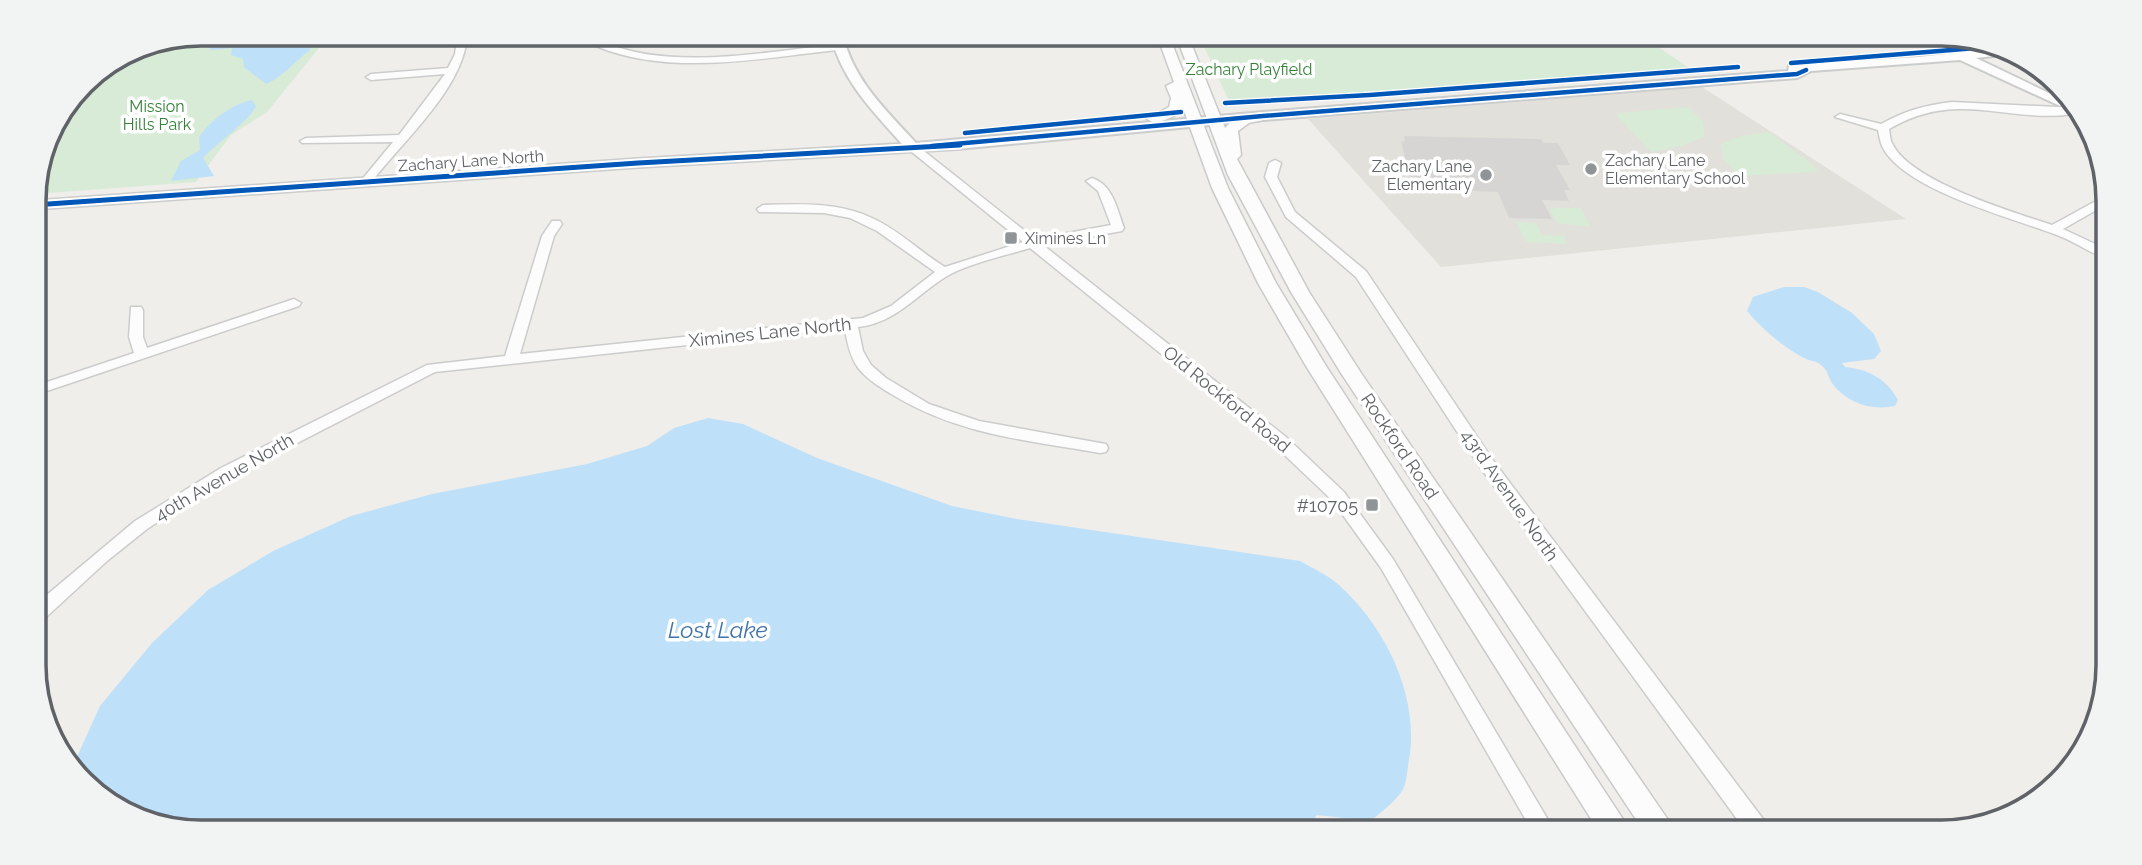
<svg xmlns="http://www.w3.org/2000/svg" width="2142" height="865" viewBox="0 0 2142 865" font-family="Raleway,sans-serif">
<style>
.education{fill:#e2e0da}
.green{fill:#d8ebd6}
.water{fill:#bfe0f9}
.building{fill:#d6d5d3}
.lines{fill:none;stroke-linecap:round;stroke-linejoin:round}
.minor-casing{stroke:#cbcccc;stroke-width:3}
.tertiary-casing{stroke:#cbcccc;stroke-width:4}
.secondary-casing{stroke:#cacacb;stroke-width:3}
.minor{fill:#fdfcfc;fill-rule:evenodd}
.tertiary{fill:#fdfcfc;fill-rule:evenodd}
.secondary{fill:#fdfcfc;fill-rule:evenodd}
.cycleway-far1-casing{stroke:#fff;stroke-width:7}
.cycleway-casing{stroke:#fff;stroke-width:9}
.cycleway-far1{stroke:#0057b8;stroke-width:4.5}
.cycleway{stroke:#0057b8;stroke-width:5}
.poi-dot{fill:#919496;stroke:#fff;stroke-width:2.5}
.labels{text-anchor:middle;dominant-baseline:central;stroke-width:7;stroke-linejoin:round;paint-order:stroke}
.far-park-label{font-size:16px;fill:#348238;stroke:#fff}
.far-poi-label{font-size:16px;fill:#5f6368;stroke:#fff;text-anchor:start}
.far-street-label{font-size:16px;fill:#5f6368;stroke:#fff}
.street-label{font-size:18px;fill:#5f6368;stroke:#fff}
.poi-label{font-size:18px;fill:#5f6368;stroke:#fff;text-anchor:end}
.near-water-label{font-size:23px;font-style:italic;fill:#4174aa;stroke:#fff}
.rim{fill:none;stroke:#5f6368;stroke-width:3.5}
</style>
<rect width="100%" height="100%" fill="#efeeea"/>
<polygon class="education" points="1702,87 1906,219 1441,267 1308,119"/>
<g class="green">
<polygon points="200,33 296,34 319,48 267,112 231,135 196,182 34,194 50,127 90,75 137,46"/>
<polygon points="1200,38 1649,41 1691,69 1229,101"/>
<polygon points="1688,107 1703,122 1704,137 1681,146 1651,152 1617,116 1619,113"/>
<polygon points="1769,132 1818,169 1815,172 1740,176 1724,160 1721,144 1741,136"/>
<polygon points="1554,208 1581,208 1591,227 1557,223 1550,209"/>
<polygon points="1517,222 1536,223 1542,235 1564,236 1568,244 1526,242"/>
</g>
<g class="water">
<path d="M201 33 295 34 294 36 308 41 310 50C294 62 283 77 266 84L244 67 243 59 231 55 232 48 212 50 193 36Z"/>
<path d="M252 100 256 106C251 119 216 144 203 158L214 176 171 181 181 161 200 150 199 137C212 119 230 105 252 100Z"/>
<path d="M1784 287H1804L1818 292 1852 313 1874 334 1881 351 1874 359 1842 363 1845 367C1868 369 1887 379 1898 400L1895 406C1872 411 1846 403 1832 383 1828 377 1828 370 1821 365 1817 361 1811 361 1806 359 1784 348 1763 330 1747 311L1753 297Z"/>
<path d="M708 418 743 424 817 458 952 506 1017 519 1300 561C1314 569 1330 576 1341 587 1386 628 1420 698 1409 760 1407 769 1407 784 1402 791 1395 802 1381 812 1371 821L1317 815 1306 828 146 823 77 776 76 759 100 706 152 643 208 590 273 551 351 516 432 494 587 464 647 446 674 428Z"/>
</g>
<polygon class="building" points="1404,136 1541,139 1544,143 1558,143 1570,165 1556,165 1570,190 1564,190 1569,201 1542,200 1552,219 1509,218 1498,192 1420,189 1417,183 1412,182 1405,158 1401,141 1405,142"/>
<g class="lines">
<defs>
<g id="minor">
<path d="M453 35H463L467 39C460 93 401 142 370 184H362L360 182 393 142 302 143 300 141 306 138 399 135 445 74 371 80 366 77 371 74 448 68 455 54 457 40Z"/>
<path d="M591 35H601L603 42C671 71 766 52 838 44L843 47 838 50C760 58 670 77 596 46Z"/>
<path d="M1952 102 2078 108 2080 113C2009 126 1960 87 1889 129 1890 134 1890 141 1893 145 1912 182 2013 212 2052 225L2107 195V204L2063 229 2106 249V258C2089 253 2074 241 2057 235 2013 218 1903 190 1882 146 1880 141 1879 135 1878 130L1835 117 1840 114 1881 124C1905 111 1925 105 1952 102Z"/>
<path d="M907 144H915L1035 239 1111 225 1098 191 1086 181 1092 178C1113 185 1117 209 1124 228L1122 231 1043 245 1286 437 1344 492 1393 559 1554 830 1531 829 1381 568 1332 500 1274 445 1030 248C1007 255 967 264 947 276 917 294 896 323 858 327L863 351 871 365 886 378 929 404 979 421 1100 443 1106 444 1108 448 1106 452 1100 453C1026 440 959 435 893 395 881 388 868 380 859 369 850 357 847 343 845 328L435 372 233 476 189 501 147 529 107 561 43 620 36 622V604L135 521 221 468 427 365 505 356 542 236 552 221H560L562 224 554 236 520 354 863 318 891 306 935 272 877 231 850 218 824 213 759 212 757 209 763 205C799 204 838 202 872 218 899 230 920 252 945 267L1023 242 907 148Z"/>
<polygon points="1275,160 1281,163 1277,177 1295,212 1366,271 1492,459 1766,823 1769,831 1745,830 1480,467 1356,277 1286,217 1265,177 1269,163"/>
<polygon points="294,299 301,303 299,306 35,395 35,386 134,353 129,337 131,307 141,307 143,310 143,337 147,348"/>
</g>
<path id="tertiary" d="M831 36H843C854 81 886 110 916 143L1263 112 1788 71 1789 66 1793 65 1918 57 2004 48 2012 54 1976 58 2078 107 2082 116 1960 60 1811 71 1797 78 1263 120 957 149 638 167 34 209V201L638 159 902 144C873 111 842 81 831 36Z"/>
<g id="secondary">
<path d="M1158 38H1170L1228 188 1276 283 1326 366 1630 830H1598L1306 366 1258 283 1212 188 1183 108C1178 116 1163 121 1154 123L1147 119 1169 107 1171 98 1166 86 1174 82Z"/>
<path d="M1177 38H1189L1225 128C1235 116 1248 114 1263 112L1270 116 1268 119 1249 123 1238 131 1241 155 1237 159 1309 292 1361 373 1675 830H1643L1341 373 1291 292 1228 175Z"/>
</g>
</defs>
<use href="#minor" class="minor-casing"/>
<use href="#tertiary" class="tertiary-casing"/>
<use href="#secondary" class="secondary-casing"/>
<use href="#minor" class="minor"/>
<use href="#tertiary" class="tertiary"/>
<use href="#secondary" class="secondary"/>
<defs>
<g id="cycleway-far1">
<polyline points="1791,63 2001,46"/>
<polyline points="1225,103 1370,95 1738,67"/>
<polyline points="965,133 1181,112"/>
<polyline points="932,146 1263,116 1797,74 1806,70"/>
</g>
<polyline id="cycleway" points="34,205 638,163 960,145"/>
</defs>
<use href="#cycleway-far1" class="cycleway-far1-casing"/>
<use href="#cycleway" class="cycleway-casing"/>
<use href="#cycleway-far1" class="cycleway-far1"/>
<use href="#cycleway" class="cycleway"/>
</g>
<g class="poi-dot">
<circle cx="1591" cy="169" r="7"/>
<circle cx="1486" cy="175" r="7"/>
<rect x="1004" y="231" width="14" height="14" rx="3.5"/>
<rect x="1365" y="498" width="14" height="14" rx="3.5"/>
</g>
<g class="labels">
<g class="far-park-label">
<text x="1249" y="69">Zachary Playfield</text>
<text x="157" y="106">Mission<tspan x="157" dy="18">Hills Park</tspan></text>
</g>
<g class="far-poi-label">
<text x="1605" y="160">Zachary Lane<tspan x="1605" dy="18">Elementary School</tspan></text>
<text x="1472" y="166" text-anchor="end">Zachary Lane<tspan x="1472" dy="18">Elementary</tspan></text>
<text x="1025" y="238">Ximines Ln</text>
</g>
<g class="far-street-label">
<text transform="translate(471 161) rotate(-4)">Zachary Lane North</text>
</g>
<g class="street-label">
<text transform="translate(770 332) rotate(-6)">Ximines Lane North</text>
<text transform="translate(1227 399) rotate(39)">Old Rockford Road</text>
<text transform="translate(1400 446) rotate(56)">Rockford Road</text>
<text transform="translate(224 477) rotate(-30)">40th Avenue North</text>
<text transform="translate(1510 495) rotate(55)">43rd Avenue North</text>
</g>
<g class="poi-label">
<text x="1358" y="505">#10705</text>
</g>
<g class="near-water-label">
<text x="718" y="629">Lost Lake</text>
</g>
</g>
<path d="M0 0H2142V865H0ZM201 46H1941A155 155 0 0 1 2096 201V665A155 155 0 0 1 1941 820H201A155 155 0 0 1 46 665V201A155 155 0 0 1 201 46Z" fill="#f2f3f3" fill-rule="evenodd"/>
<path class="rim" d="M201 46H1941A155 155 0 0 1 2096 201V665A155 155 0 0 1 1941 820H201A155 155 0 0 1 46 665V201A155 155 0 0 1 201 46Z"/>
</svg>
